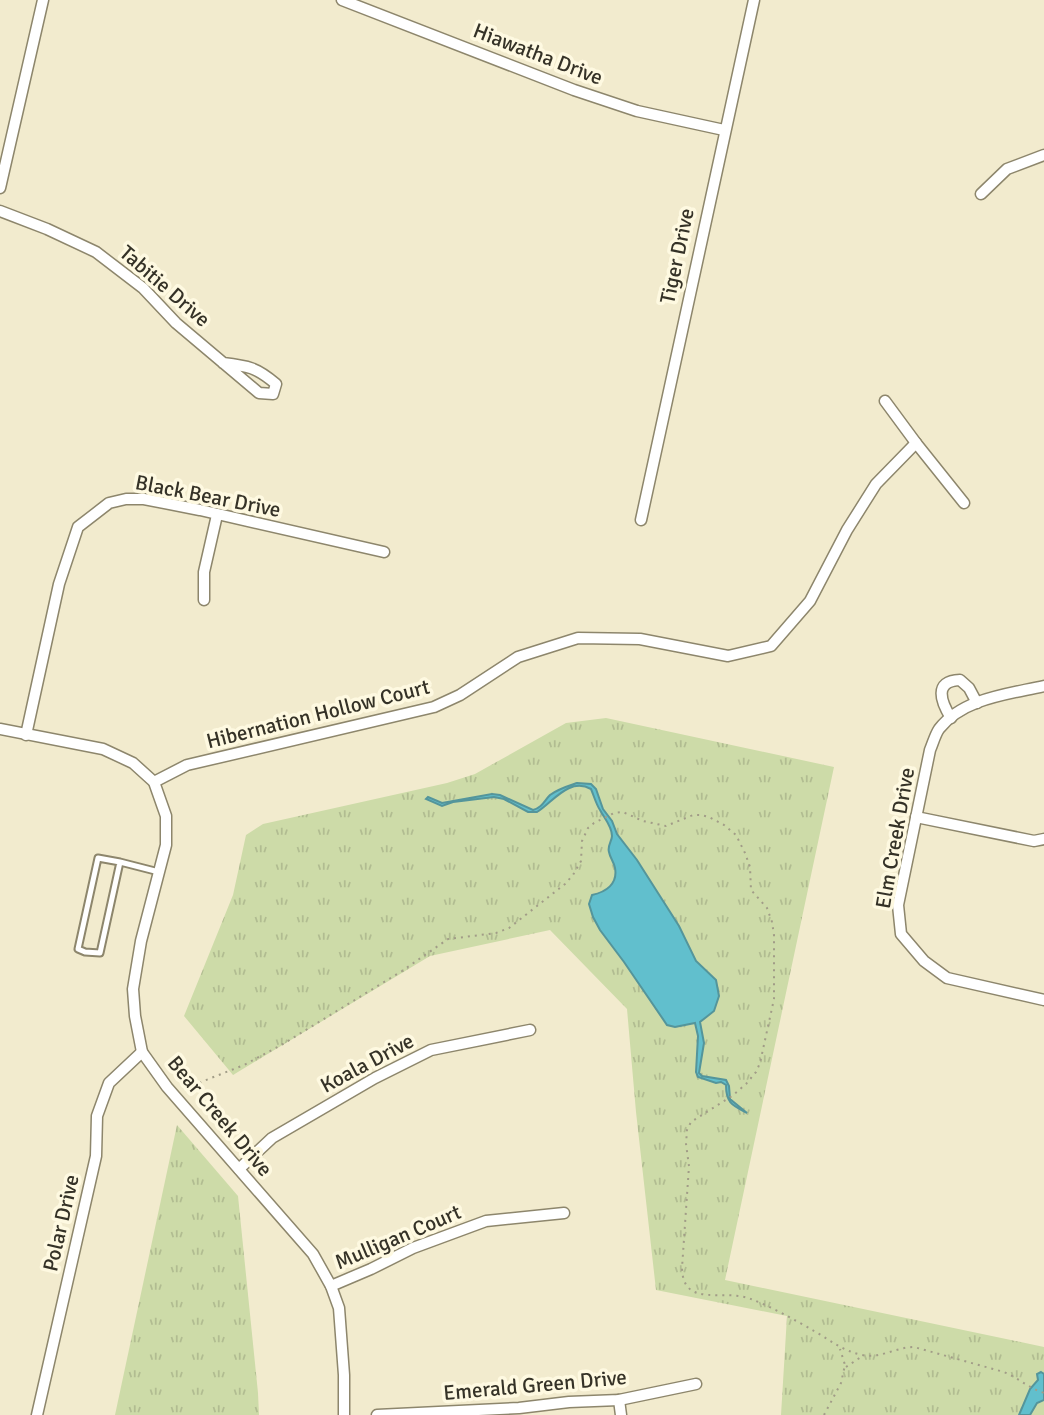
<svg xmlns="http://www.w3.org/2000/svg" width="1044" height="1415" viewBox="0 0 1044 1415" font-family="Signika,sans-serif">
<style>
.grass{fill:url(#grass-tufts)}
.water{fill:#61bfcd;stroke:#54959b;stroke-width:2}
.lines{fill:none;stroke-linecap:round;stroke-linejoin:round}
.service-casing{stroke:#8d866c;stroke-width:9}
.minor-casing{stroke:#8d866c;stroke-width:13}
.path{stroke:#a19c87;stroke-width:2;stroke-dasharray:2 5;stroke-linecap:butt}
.service{stroke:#fff;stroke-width:5}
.minor{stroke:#fff;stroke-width:10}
.labels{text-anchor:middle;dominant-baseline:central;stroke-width:7;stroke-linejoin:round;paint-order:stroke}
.street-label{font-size:21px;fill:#353227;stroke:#fef9e1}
</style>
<defs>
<pattern id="grass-tufts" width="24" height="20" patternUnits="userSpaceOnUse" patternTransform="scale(1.75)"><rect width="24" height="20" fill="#cddba8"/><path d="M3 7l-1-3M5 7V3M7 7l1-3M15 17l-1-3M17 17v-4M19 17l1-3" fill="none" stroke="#b1bc91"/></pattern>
</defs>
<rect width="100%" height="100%" fill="#f2ebce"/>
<g class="grass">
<polygon points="606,718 834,767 725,1280 1044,1347 1044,1415 781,1415 787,1316 656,1290 636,1112 627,1009 550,930 430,956 233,1075 184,1016 233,895 246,835 263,824 447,783 475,774 566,723"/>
<polygon points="177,1125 238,1196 258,1393 259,1415 115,1415"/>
</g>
<g class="water">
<path d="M577 783 591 784 596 789 603 809 612 821 617 834 637 860 679 926 696 961 716 980 719 996 714 1011 700 1022 704 1043 699 1073 702 1076 726 1080 729 1086 730 1099 747 1113C732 1105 726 1103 726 1085L721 1082 716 1083 698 1077 696 1072 698 1036 695 1023 675 1027 667 1025 624 962 600 930 593 917 589 904 592 895C606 892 618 884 615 868 614 862 610 858 609 852 607 846 612 841 612 836 612 826 604 818 600 810 596 804 594 796 591 789 569 777 553 802 537 812H528L504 799 494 797 453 802 442 806 426 799 428 797 442 803 492 794 500 795 533 810C542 808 544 801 550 795 558 789 568 786 577 783Z"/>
<polygon points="1041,1372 1044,1374 1044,1400 1037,1403 1030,1415 1019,1415 1030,1389 1038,1380 1037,1374"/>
</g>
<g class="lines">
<defs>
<polyline id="service" points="120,862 98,858 78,949 85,952 100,953 120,862 159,872"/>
<g id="minor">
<polyline points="342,0 574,90 637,111 724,130"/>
<polyline points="0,188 43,0"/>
<polyline points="981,194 1007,169 1044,155"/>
<path d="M0 211 47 229 96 252 143 288 176 323 259 393 273 394 276 384C256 367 248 366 223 363"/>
<polyline points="885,401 916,443 964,503"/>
<polyline points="641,520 754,0"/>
<polyline points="204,600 204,572 217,515"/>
<path d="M1044 686C1009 694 963 698 939 729 935 735 933 743 930 750L898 905 901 934 924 961 947 978 1044 1000"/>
<path d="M951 718C941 702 933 681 960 680L969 688 977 703"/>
<polyline points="0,729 103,749 133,763 154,782 166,816 166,845 141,941 133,989 135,1016 142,1052 167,1087 313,1254 331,1286 339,1308 344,1375 344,1415"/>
<polyline points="26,735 59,584 78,527 109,503 126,499 144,499 200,510 384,552"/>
<polyline points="154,782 187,765 434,707 460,695 518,657 578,638 640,639 728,656 771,646 810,601 847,530 876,484 916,443"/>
<polyline points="916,817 1034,841 1044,839"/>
<polyline points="239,1169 272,1138 375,1078 431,1050 530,1030"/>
<polyline points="331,1286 371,1269 413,1248 486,1221 564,1213"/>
<polyline points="619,1400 621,1415"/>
<polyline points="37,1415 96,1156 97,1116 109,1083 142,1052"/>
<polyline points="377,1415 519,1408 569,1402 619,1400 696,1384"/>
</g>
</defs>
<use href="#service" class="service-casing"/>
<use href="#minor" class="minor-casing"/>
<g class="path">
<path d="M188 1091 201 1082 244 1065 283 1044 402 971 448 939 496 933 509 928 565 884 573 875 581 861 582 841 588 828 594 823 614 813 623 812 643 821 666 826 693 815H701L709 817 724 825 736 835 745 853 750 867 751 890 767 908 772 922 774 935V999L760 1063 756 1072 746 1084 732 1096 691 1122 687 1130 686 1144 689 1166 682 1268C683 1309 724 1288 751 1299 770 1306 795 1320 814 1331 830 1340 843 1351 862 1355 880 1359 896 1347 914 1347L1004 1372C1018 1378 1029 1388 1044 1393"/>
<polyline points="846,1367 861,1357"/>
<polyline points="824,1415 841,1383 845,1365 840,1349"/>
</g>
<use href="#service" class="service"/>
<use href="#minor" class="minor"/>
</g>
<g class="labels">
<g class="street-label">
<text transform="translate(538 54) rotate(21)">Hiawatha Drive</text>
<text transform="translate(677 256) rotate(-78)">Tiger Drive</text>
<text transform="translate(165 286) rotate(41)">Tabitie Drive</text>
<text transform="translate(208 496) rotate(11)">Black Bear Drive</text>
<text transform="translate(318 714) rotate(-14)">Hibernation Hollow Court</text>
<text transform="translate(895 838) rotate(-80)">Elm Creek Drive</text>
<text transform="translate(367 1063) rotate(-28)">Koala Drive</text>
<text transform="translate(220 1116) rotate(50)">Bear Creek Drive</text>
<text transform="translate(61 1223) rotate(-77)">Polar Drive</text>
<text transform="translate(398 1237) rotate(-23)">Mulligan Court</text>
<text transform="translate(535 1385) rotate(-5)">Emerald Green Drive</text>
</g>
</g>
</svg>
